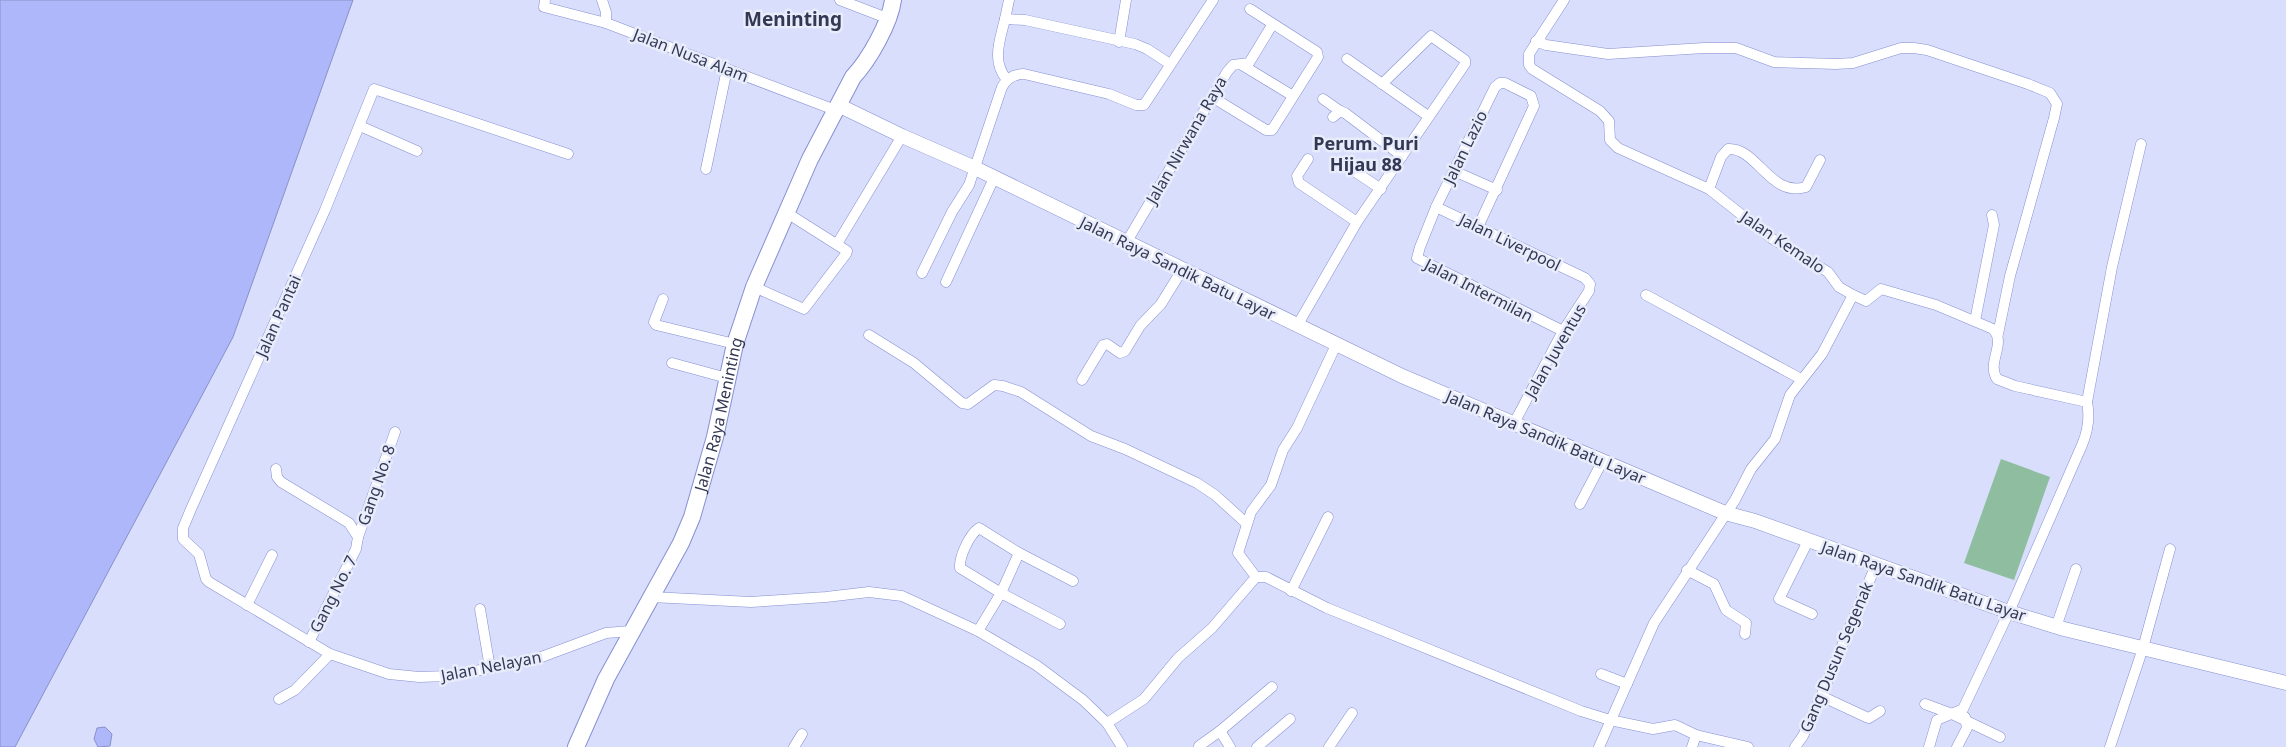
<svg xmlns="http://www.w3.org/2000/svg" width="2286" height="747" viewBox="0 0 2286 747" font-family="'Noto Sans',sans-serif">
<style>
.green{fill:#8fbda0}
.water{fill:#adb7f9;stroke:#8891c8}
.lines{fill:none;stroke-linecap:round;stroke-linejoin:round}
.minor-casing{stroke:#8690d3;stroke-width:11}
.secondary-casing{stroke:#8690d3;stroke-width:15}
.trunk-casing{stroke:#8690d3;stroke-width:18}
.minor{stroke:#fff;stroke-width:10}
.secondary{stroke:#fff;stroke-width:14}
.trunk{stroke:#fff;stroke-width:16}
.labels{text-anchor:middle;dominant-baseline:central;stroke-width:5;stroke-linejoin:round;paint-order:stroke}
.street-label{font-size:16px;fill:#333854;stroke:#e9ecfa}
.neighbourhood-label{font-size:18px;font-weight:bold;fill:#333854;stroke:#e9ecfa}
.quarter-label{font-size:19px;font-weight:bold;fill:#333854;stroke:#e9ecfa}
</style>
<rect width="100%" height="100%" fill="#d8defb"/>
<polygon class="green" points="2001,459 2050,477 2014,580 1964,563"/>
<g class="water">
<polygon points="0,0 353,0 233,337 15,747 0,747"/>
<polygon points="105,727 112,734 110,746 98,747 94,739 97,728"/>
</g>
<g class="lines">
<defs>
<g id="minor">
<polyline points="545,0 544,7 606,23 835,110"/>
<polyline points="602,0 606,12 606,23"/>
<polyline points="840,0 879,15"/>
<polyline points="1564,0 1529,54 1529,65 1532,69 1600,111 1609,121 1610,140 1618,148 1709,189 1771,238 1828,272 1839,287 1853,295 1822,354 1790,395 1775,439 1751,469 1735,500 1654,623 1599,747"/>
<polyline points="1005,19 1009,0"/>
<polyline points="1536,41 1546,45 1608,54 1704,48 1736,48 1774,62 1836,64 1853,63 1901,48 1914,48 1927,50 2028,84 2050,93 2057,104 2054,118 2010,276 1998,334"/>
<polyline points="1119,42 1126,0"/>
<polyline points="1347,59 1428,116"/>
<polyline points="1242,65 1293,96"/>
<path d="M1007 80C991 61 1000 40 1005 19L1025 20 1135 44 1147 49 1170 64"/>
<polyline points="1212,97 1266,130 1272,130 1318,57 1317,52 1250,9"/>
<polyline points="1323,99 1340,111"/>
<polyline points="1333,117 1340,111 1345,113 1402,156"/>
<polyline points="360,126 417,151"/>
<polyline points="568,154 374,89 325,210 191,509 183,528 183,539 199,554 206,579 209,582 330,654 389,674 419,677 449,676 536,659 606,633 631,631"/>
<polyline points="1308,159 1297,176 1299,183 1357,222"/>
<polyline points="706,169 727,69"/>
<polyline points="1351,169 1381,189"/>
<polyline points="1454,171 1497,190"/>
<path d="M1709 189 1721 157 1728 149C1757 147 1770 198 1806 187L1820 160"/>
<polyline points="1436,207 1585,278 1590,284 1589,291 1563,331 1513,425"/>
<polyline points="1478,227 1534,106 1531,96 1505,83 1500,83 1495,87 1436,207 1420,247 1417,258 1563,331"/>
<polyline points="1126,243 1227,72 1233,65 1249,63 1272,25"/>
<polyline points="837,244 902,136"/>
<path d="M922 273 952 212 969 185 1002 87C1007 78 1014 74 1024 74L1109 94 1136 105H1144L1213 0"/>
<polyline points="946,282 994,178"/>
<polyline points="754,287 804,309 846,254 847,251 787,213"/>
<polyline points="1646,295 1801,379"/>
<path d="M1853 295 1866 301 1881 289 1936 305 1993 329C2007 344 1986 362 1997 379L2015 386 2087 402C2090 417 2088 431 2082 445L2009 612 1963 709 1937 720 1929 747"/>
<polyline points="663,299 654,322 656,325 735,344"/>
<polyline points="1975,321 1994,225 1992,215"/>
<polyline points="1297,326 1357,222 1465,64 1465,60 1431,36 1382,84"/>
<polyline points="869,335 914,363 962,403 968,404 994,385 1003,386 1021,392 1091,436 1125,449 1197,483 1215,495 1246,523"/>
<polyline points="672,363 727,378"/>
<polyline points="1082,380 1103,345 1107,344 1120,353 1125,351 1140,326 1161,304 1182,270"/>
<polyline points="2087,402 2112,267 2141,144"/>
<polyline points="276,469 277,477 281,482 349,523 358,537 356,549 309,642"/>
<polyline points="1580,504 1602,462"/>
<polyline points="358,537 395,432"/>
<polyline points="1808,541 1779,599 1812,614"/>
<polyline points="1019,553 1001,593 1060,624"/>
<polyline points="1687,570 1714,584 1726,610 1746,623 1745,634"/>
<polyline points="1256,577 1266,577 1327,608 1581,711 1610,720 1653,729 1675,725 1696,735 1748,747"/>
<polyline points="1291,591 1328,517"/>
<polyline points="651,597 751,602 826,597 869,592 902,596 978,631 1036,665 1083,700 1107,723 1144,699 1178,658 1212,628 1256,577 1238,553 1251,512 1271,485 1283,450 1297,428 1336,345"/>
<polyline points="247,605 272,555"/>
<polyline points="480,609 490,668"/>
<polyline points="2056,627 2076,569"/>
<path d="M978 631 1001 593 960 568C959 557 969 535 979 528L1019 553 1073 581"/>
<polyline points="1601,674 1627,684"/>
<polyline points="1821,696 1866,717 1869,718 1880,711"/>
<polyline points="279,699 295,690 330,654"/>
<polyline points="1925,704 1952,714 2000,737"/>
<polyline points="1107,723 1122,747"/>
<polyline points="1220,731 1272,687"/>
<polyline points="1199,746 1220,731 1230,747"/>
<polyline points="794,747 802,734"/>
<polyline points="1257,747 1290,719"/>
<polyline points="1329,747 1352,713"/>
<polyline points="1692,747 1696,735"/>
<polyline points="1795,747 1803,736 1821,696 1876,565"/>
<polyline points="1957,747 1967,728 1965,717"/>
<polyline points="2110,747 2143,648 2170,549"/>
</g>
<polyline id="secondary" points="838,105 902,136 975,168 1402,376 1725,513 1755,521 2009,612 2064,629 2286,683"/>
<g id="trunk">
<path id="s1" d="M576 747 606 679 681 543 692 517 715 437 735 344 754 287 810 159 853 77C869 60 890 23 893 0"/>
</g>
</defs>
<use href="#minor" class="minor-casing"/>
<use href="#secondary" class="secondary-casing"/>
<use href="#trunk" class="trunk-casing"/>
<use href="#minor" class="minor"/>
<use href="#secondary" class="secondary"/>
<use href="#trunk" class="trunk"/>
</g>
<g class="labels">
<g class="street-label">
<text transform="translate(691 55) rotate(21)">Jalan Nusa Alam</text>
<text transform="translate(1186 140) rotate(-60)">Jalan Nirwana Raya</text>
<text transform="translate(1465 147) rotate(-64)">Jalan Lazio</text>
<text transform="translate(1510 242) rotate(26)">Jalan Liverpool</text>
<text transform="translate(1783 242) rotate(34)">Jalan Kemalo</text>
<text transform="translate(1178 268) rotate(26)">Jalan Raya Sandik Batu Layar</text>
<text transform="translate(1479 290) rotate(27)">Jalan Intermilan</text>
<text transform="translate(278 316) rotate(-66)">Jalan Pantai</text>
<text transform="translate(1555 351) rotate(-60)">Jalan Juventus</text>
<text stroke="none"><textPath href="#s1" startOffset="364">Jalan Raya Meninting</textPath></text>
<text transform="translate(1546 437) rotate(23)">Jalan Raya Sandik Batu Layar</text>
<text transform="translate(376 485) rotate(-71)">Gang No. 8</text>
<text transform="translate(1924 581) rotate(19)">Jalan Raya Sandik Batu Layar</text>
<text transform="translate(333 594) rotate(-63)">Gang No. 7</text>
<text transform="translate(1836 657) rotate(-67)">Gang Dusun Segenak</text>
<text transform="translate(491 666) rotate(-11)">Jalan Nelayan</text>
</g>
<g class="neighbourhood-label">
<text x="1366" y="143">Perum. Puri<tspan x="1366" dy="21">Hijau 88</tspan></text>
</g>
<g class="quarter-label">
<text x="793" y="19">Meninting</text>
</g>
</g>
</svg>
